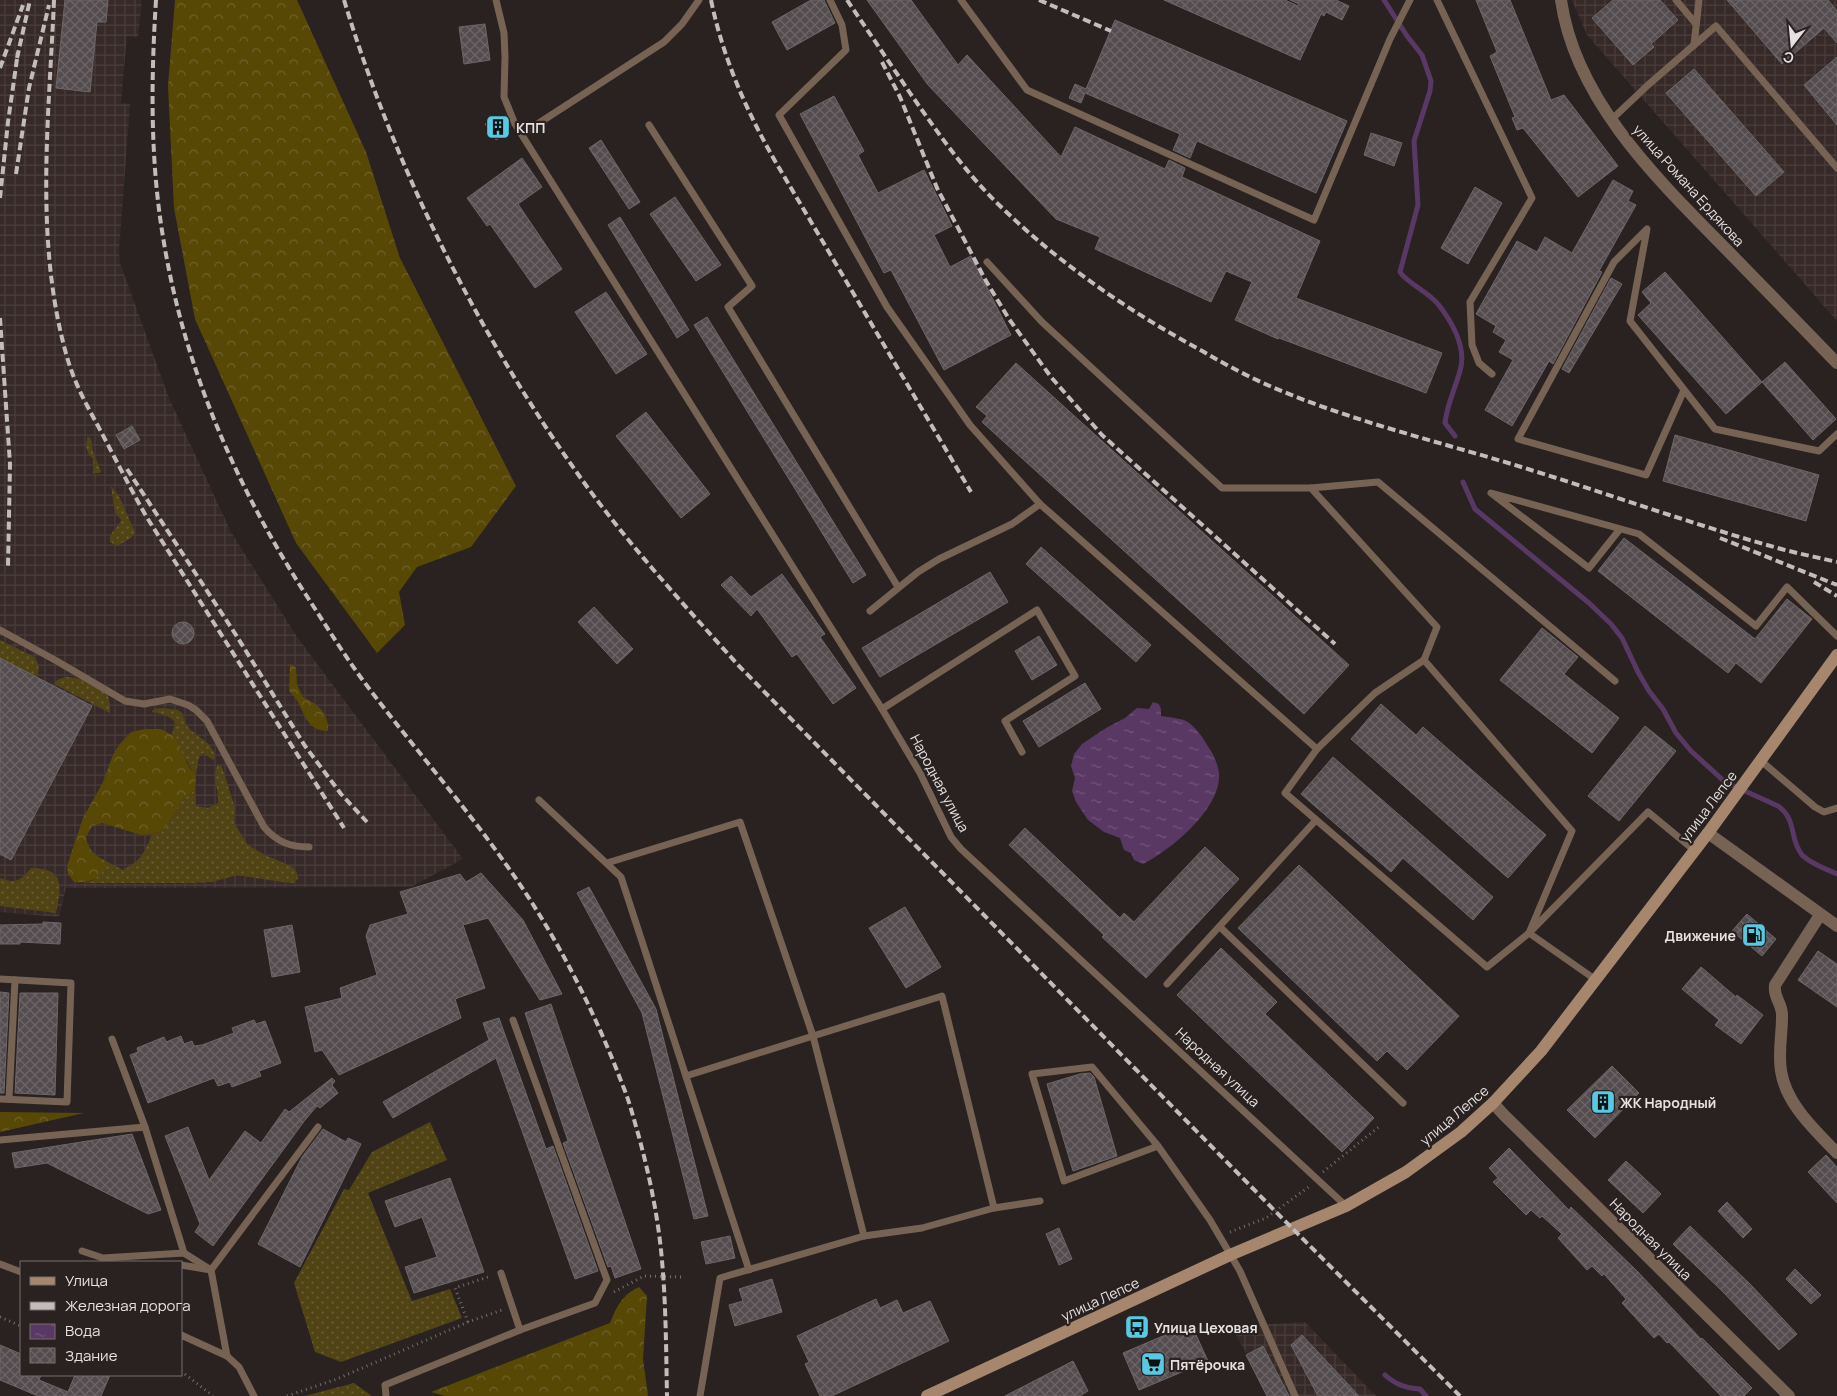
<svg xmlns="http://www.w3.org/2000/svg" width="1837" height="1396" viewBox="0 0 1837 1396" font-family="Manrope,sans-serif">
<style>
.industrial{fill:url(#industrial-grid)}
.grass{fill:url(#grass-dots)}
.forest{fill:url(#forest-crowns)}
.water{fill:url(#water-ripples)}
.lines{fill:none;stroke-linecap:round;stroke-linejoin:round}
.stream{stroke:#593964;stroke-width:5}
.building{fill:url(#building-cross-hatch);stroke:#6d6669}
.path{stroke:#746e6d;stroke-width:3;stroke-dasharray:1 4;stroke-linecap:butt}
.lane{stroke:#776353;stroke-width:7}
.street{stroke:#776353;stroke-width:12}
.secondary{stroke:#a6866c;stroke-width:12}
.rail{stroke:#c2bdbc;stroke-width:4;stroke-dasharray:8 4;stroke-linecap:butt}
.labels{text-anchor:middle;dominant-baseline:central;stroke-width:4.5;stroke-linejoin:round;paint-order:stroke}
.poi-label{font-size:14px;font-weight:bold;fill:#e5e1e0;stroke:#292221;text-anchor:start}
.street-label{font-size:14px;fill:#e5e1e0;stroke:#292221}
</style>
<defs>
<pattern id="industrial-grid" width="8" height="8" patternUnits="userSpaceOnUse" patternTransform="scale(1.25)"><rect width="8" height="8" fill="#362927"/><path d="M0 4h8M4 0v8" fill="none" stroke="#493e3c"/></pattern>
<pattern id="grass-dots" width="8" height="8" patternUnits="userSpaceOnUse" patternTransform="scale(1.25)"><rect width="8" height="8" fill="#514414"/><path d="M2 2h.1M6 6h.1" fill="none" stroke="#6a5f36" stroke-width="1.8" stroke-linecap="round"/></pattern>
<pattern id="forest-crowns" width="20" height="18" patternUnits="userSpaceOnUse" patternTransform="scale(1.25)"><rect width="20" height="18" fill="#574806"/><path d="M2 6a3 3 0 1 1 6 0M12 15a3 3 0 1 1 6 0" fill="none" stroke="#6f622a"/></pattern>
<pattern id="water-ripples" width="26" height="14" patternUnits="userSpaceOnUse" patternTransform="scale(1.25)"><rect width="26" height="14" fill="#593964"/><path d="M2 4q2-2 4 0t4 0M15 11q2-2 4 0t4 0" fill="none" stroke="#71557a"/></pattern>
<pattern id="building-cross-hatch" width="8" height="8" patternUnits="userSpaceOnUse" patternTransform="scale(1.25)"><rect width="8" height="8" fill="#544c4f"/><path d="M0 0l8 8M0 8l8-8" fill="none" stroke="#6c6668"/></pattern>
</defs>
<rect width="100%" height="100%" fill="#292221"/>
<g class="industrial">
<polygon points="0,0 142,0 138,37 127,36 121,103 130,104 119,251 120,263 169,398 231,532 297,637 463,859 411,887 66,888 59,917 0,912"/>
<polygon points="1572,0 1837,0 1837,321 1587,35"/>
<polygon points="1305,1322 1376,1396 1270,1396 1231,1326"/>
</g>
<g class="grass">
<path d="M88 437 91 439 93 452 101 471 100 473H93V459C87 453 84 446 88 437Z"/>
<path d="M111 486 119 496 135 532 131 538 117 546 110 542C108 532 118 529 121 520L115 512Z"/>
<path d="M0 640 34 657C40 664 39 669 37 677L0 658Z"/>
<path d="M65 677C81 677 93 684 107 691L110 705V713L54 684 57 680Z"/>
<path d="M162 708 178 710 183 714C185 737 214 737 215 758L213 760 203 753 199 757 196 775C185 763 182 748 172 735L175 722C168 715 163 714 152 712L154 709Z"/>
<path d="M218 764 222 767 235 808 234 823 248 845 265 855 293 867 297 873 298 879 293 883 282 882 237 875 212 882 188 883H85L94 880 106 866 104 860 123 870C141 861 145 852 152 834L164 830 182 800 195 790 196 806 208 808 218 803C219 787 211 779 218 764Z"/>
<path d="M31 868C66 868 61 888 56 913L0 906V878C16 884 20 881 31 868Z"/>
<polygon points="430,1122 447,1160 368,1193 412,1301 450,1289 462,1318 341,1362 315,1352 294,1283 344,1189 349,1190 372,1152"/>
<polygon points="354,1383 372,1396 305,1396"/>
</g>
<g class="forest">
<polygon points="175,0 297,0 366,152 400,258 516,486 471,547 417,567 399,592 405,625 377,653 296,543 195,319 174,208 168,86"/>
<path d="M290 664 296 668 297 685 303 697C318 705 329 712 328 731 301 731 306 705 289 691Z"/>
<path d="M145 729H161L172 735 179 744 188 766 196 775 195 790 182 800 164 830 152 834 141 835 102 823 92 826 86 837C88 849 93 854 104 860L106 866C99 880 89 883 74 882L68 874 67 866 83 818 102 784 113 755 119 745 131 732Z"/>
<polygon points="0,1112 84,1113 0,1132"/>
<path d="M639 1287 647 1296 643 1359 648 1396H445L431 1392 610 1323C617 1306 622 1295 639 1287Z"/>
</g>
<path class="water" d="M1153 702 1159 704 1161 709V716C1168 717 1177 718 1184 720 1194 724 1204 739 1209 748 1214 755 1218 765 1219 773 1222 808 1171 850 1143 864L1134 860 1131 853 1124 850 1120 838 1104 832 1088 820 1076 802 1072 791 1075 778 1071 766 1074 754 1082 744 1106 728 1125 718 1137 708 1149 709Z"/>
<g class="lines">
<g class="stream">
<path d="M1384 0 1407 36 1422 55 1431 81 1430 91 1414 141 1418 205 1400 272C1407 283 1427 291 1438 304 1452 322 1467 348 1460 371 1455 389 1447 404 1445 423L1455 436"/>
<path d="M1463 482 1475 509 1589 603 1611 624 1622 638 1638 672 1649 691 1663 709 1676 733 1691 751 1725 782 1778 806C1797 819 1789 839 1802 855 1811 864 1826 869 1837 874"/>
<path d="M1385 1375C1396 1385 1406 1388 1420 1389L1426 1396"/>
</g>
</g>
<g class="building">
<polygon points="65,0 108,0 106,22 97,22 90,92 56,88"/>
<polygon points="811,0 824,0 835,23 787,50 772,22"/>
<polygon points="867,0 911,0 958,65 967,55 1061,157 1075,127 1165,169 1169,160 1185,168 1182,177 1320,241 1296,298 1442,353 1426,393 1279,338 1278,339 1235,320 1252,282 1226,271 1211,302 1095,249 1100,237 1056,219 928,85"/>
<polygon points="1164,0 1285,0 1298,6 1299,4 1290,0 1336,0 1349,6 1342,20 1326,12 1324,16 1321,14 1300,60"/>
<polygon points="1476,0 1510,0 1551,100 1564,95 1618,166 1578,197 1523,128 1517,130 1512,118 1515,117 1490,56 1497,52"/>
<polygon points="1613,0 1660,0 1678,20 1651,44 1654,47 1633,65 1592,18"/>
<polygon points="1727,0 1828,0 1837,11 1837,43 1824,28 1782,64"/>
<polygon points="1115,20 1347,121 1316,193 1197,141 1190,158 1173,150 1180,134 1085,93 1081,103 1069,98 1075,84 1086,89"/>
<polygon points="485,24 490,60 464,64 459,27"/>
<polygon points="1837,57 1837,125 1804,85"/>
<polygon points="1694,69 1784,172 1756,196 1666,93"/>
<polygon points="834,96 864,151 858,155 878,193 924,170 952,226 934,235 950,267 971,256 1011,335 944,370 891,270 884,273 800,114"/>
<polygon points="500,115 510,130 496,140 485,124"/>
<polygon points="1371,133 1402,143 1394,166 1364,155"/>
<polygon points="601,140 640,202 629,209 589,148"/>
<polygon points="522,158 542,187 518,204 562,269 535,288 490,224 487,226 467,198"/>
<polygon points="1613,180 1633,191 1628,201 1636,205 1599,271 1602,272 1553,364 1549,361 1512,426 1485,410 1513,360 1499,352 1506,340 1493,332 1496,326 1476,314 1517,241 1537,252 1545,237 1572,253"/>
<polygon points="1475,187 1502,203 1468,264 1441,248"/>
<polygon points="675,197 721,265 696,281 650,214"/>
<polygon points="620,217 689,330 677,338 608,225"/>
<polygon points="1665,272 1762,382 1726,414 1638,315 1651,303 1642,292"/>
<polygon points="1611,278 1622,284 1569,373 1562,369"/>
<polygon points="606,292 647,354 616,374 575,312"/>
<polygon points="707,317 866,575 853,583 694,325"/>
<polygon points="1785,362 1836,419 1813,440 1762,382"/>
<polygon points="1016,363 1349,665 1304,714 982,422 987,416 976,407"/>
<polygon points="646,412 710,494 681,518 616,436"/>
<polygon points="132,426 140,440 124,449 116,435"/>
<polygon points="1675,435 1819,475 1806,521 1663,481"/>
<polygon points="1624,538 1755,639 1787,599 1812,619 1761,683 1736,663 1728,673 1598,571"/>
<polygon points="1041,547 1151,645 1136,662 1026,564"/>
<polygon points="990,572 1008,602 880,677 862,648"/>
<polygon points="782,574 825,634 820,637 856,688 833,704 797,654 792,657 757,609 751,616 721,585 731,576 751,597"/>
<polygon points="594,607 633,649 617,664 578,622"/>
<circle cx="183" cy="633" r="11"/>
<polygon points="1542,628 1578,657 1564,674 1619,718 1592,753 1500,680"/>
<polygon points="1039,636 1057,665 1032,680 1015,651"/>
<polygon points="0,658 92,706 11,860 0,854"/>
<polygon points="1085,683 1101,709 1039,747 1023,721"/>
<polygon points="1381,704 1416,735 1423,727 1546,835 1508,878 1351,739"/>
<polygon points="1645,726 1676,751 1619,821 1588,796"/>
<polygon points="1333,757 1493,897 1473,920 1403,858 1391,872 1301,794"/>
<polygon points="1025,828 1120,918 1124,913 1134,922 1205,847 1239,879 1146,978 1102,937 1104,935 1009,845"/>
<polygon points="1299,865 1459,1016 1407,1070 1387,1051 1377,1061 1238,928"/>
<polygon points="481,873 523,920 562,994 540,1000 488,918 463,925 485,988 455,999 461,1018 339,1075 322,1050 315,1052 305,1007 342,998 340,988 377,975 366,936 370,925 408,914 400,892 460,874 466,882"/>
<polygon points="589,887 656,1009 708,1216 694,1219 642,1013 577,893"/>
<polygon points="905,907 941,967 906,988 869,928"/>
<polygon points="1747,914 1776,939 1762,956 1732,931"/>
<polygon points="43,922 61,923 60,944 20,942 20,944 0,944 0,925 43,924"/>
<polygon points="292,925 300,972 272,977 264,930"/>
<polygon points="1221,948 1277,1002 1265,1014 1374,1118 1342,1152 1177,995"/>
<polygon points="1818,951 1837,964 1837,1007 1798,980"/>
<polygon points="1701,967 1736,997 1737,995 1763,1015 1741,1044 1715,1025 1719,1020 1682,989"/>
<polygon points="0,992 9,993 4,1093 0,1093"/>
<polygon points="20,993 58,993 55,1095 15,1093"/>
<polygon points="551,1004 641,1269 615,1278 611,1266 608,1267 563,1143 568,1141 525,1013"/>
<polygon points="499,1018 546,1149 553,1146 598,1271 575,1279 496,1058 393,1118 383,1102 489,1040 483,1023"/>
<polygon points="254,1020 256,1024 265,1021 281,1063 259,1071 261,1076 232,1087 230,1082 218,1086 214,1078 148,1103 130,1055 138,1052 137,1048 164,1037 166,1042 181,1036 184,1044 192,1041 194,1046 202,1045 234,1033 232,1028"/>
<polygon points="1612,1066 1639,1093 1595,1138 1567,1110"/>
<polygon points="1090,1073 1094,1077 1117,1156 1073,1171 1047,1084 1080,1074"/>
<polygon points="332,1078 335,1081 332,1085 338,1093 320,1108 317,1106 305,1120 213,1246 195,1232 200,1224 165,1136 188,1127 209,1180 245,1131 261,1143 285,1109 289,1112"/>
<polygon points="323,1129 346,1142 348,1138 361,1144 300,1267 258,1244 302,1157"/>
<polygon points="132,1134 161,1210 148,1214 47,1163 15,1168 12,1153"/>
<polygon points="1509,1148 1569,1210 1571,1207 1638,1272 1701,1339 1702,1338 1752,1388 1744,1396 1721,1396 1669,1342 1667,1343 1659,1334 1654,1338 1622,1303 1626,1299 1604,1274 1602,1276 1592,1266 1587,1270 1558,1238 1562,1234 1542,1216 1540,1218 1531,1210 1526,1215 1493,1182 1498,1178 1489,1168"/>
<polygon points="1826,1155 1837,1167 1837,1203 1808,1172"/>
<polygon points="1626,1161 1661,1194 1643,1213 1608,1180"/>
<polygon points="450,1178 484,1272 414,1293 405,1267 437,1257 422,1217 395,1227 385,1201"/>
<polygon points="1727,1202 1752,1229 1743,1238 1718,1211"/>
<polygon points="1690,1226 1751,1285 1797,1334 1779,1350 1721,1290 1673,1244"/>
<polygon points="1059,1228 1072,1259 1059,1265 1046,1234"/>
<polygon points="730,1236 735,1258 706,1264 701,1242"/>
<polygon points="1795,1269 1821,1295 1811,1304 1786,1279"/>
<polygon points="772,1279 782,1312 735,1326 729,1305 743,1301 739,1289"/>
<polygon points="876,1299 880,1308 897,1300 903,1313 930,1301 949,1341 832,1396 820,1396 805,1364 809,1362 797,1336"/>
<polygon points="1191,1324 1208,1361 1139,1390 1123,1353"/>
<polygon points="1302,1335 1359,1396 1318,1396 1291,1345"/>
<polygon points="0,1345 21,1354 21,1375 41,1375 39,1380 68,1392 75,1375 110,1375 101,1396 38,1396 0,1380"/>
<polygon points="1263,1346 1289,1396 1267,1396 1246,1355"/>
<polygon points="1073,1361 1088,1391 1080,1396 1005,1396"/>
</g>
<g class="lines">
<g class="path">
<polyline points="1323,1172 1381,1125"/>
<polyline points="1230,1232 1266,1218 1310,1186"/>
<polyline points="614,1292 644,1276 684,1277"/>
<polyline points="0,1317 21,1326"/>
<polyline points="468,1322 455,1288 491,1276"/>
<polyline points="181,1371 213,1396"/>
<polyline points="287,1396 337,1379 468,1322 502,1310"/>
</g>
<g class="lane">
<polyline points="496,0 504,33 505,57 504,97 515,124 882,709"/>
<polyline points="830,0 842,25 846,50 779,115 887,307 970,425 1040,504 1317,749 1285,793 1487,967 1529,933 1648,812 1694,850"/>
<polyline points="961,0 1027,90 1314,220 1390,39 1410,0"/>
<polyline points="1437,0 1532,198 1470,302 1472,345 1479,363 1492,374"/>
<polyline points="1676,0 1696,24"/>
<polyline points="1694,45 1699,0"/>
<polyline points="1611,120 1648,85 1716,26 1837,168"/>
<polyline points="649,125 752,286 728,307 898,587"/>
<polyline points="522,134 664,42 682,24 699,0"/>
<polyline points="987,262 1042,322 1222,488 1311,488 1437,627 1424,660 1572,831 1529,933 1596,980"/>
<polyline points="1684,390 1646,475 1518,439 1614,262 1647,229 1630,321 1715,429 1819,451 1837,434"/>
<polyline points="1311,488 1378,482 1615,681"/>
<polyline points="1620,529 1589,568 1491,493 1639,534 1756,626 1787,587 1837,636"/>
<polyline points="870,611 918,572 939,559 1012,524 1040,504"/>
<path d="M0 630 55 660 125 701 144 704 170 699 188 705 196 710 207 721 264 827C277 842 290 847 309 847"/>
<polyline points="1317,749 1375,693 1424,660"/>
<polyline points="1022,752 1005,721 1075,676 1037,610 882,709 920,773 951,837 961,849 1346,1206"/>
<polyline points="1760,760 1815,807 1824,812 1837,808"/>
<polyline points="539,800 621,877 749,1270"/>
<polyline points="607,863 740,822 813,1036 942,996 994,1208"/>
<polyline points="1220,927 1403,1103"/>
<polyline points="0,979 71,983 67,1102 0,1099"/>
<polyline points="1167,984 1316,820"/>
<polyline points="112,1039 145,1127"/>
<polyline points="686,1076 813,1036 864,1236"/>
<polyline points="9,1099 15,980"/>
<polyline points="0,1140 145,1127 184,1253"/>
<polyline points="1158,1146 1092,1067 1032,1074 1064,1181 1158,1146 1210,1220 1240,1271 1295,1396"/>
<polyline points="82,1251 103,1258 184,1253 211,1270 227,1356 239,1367 254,1396"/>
<polyline points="0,1264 21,1272"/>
<polyline points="181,1265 211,1270 318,1127"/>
<polyline points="501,1273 520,1330"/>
<polyline points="181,1335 227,1356"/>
<polyline points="386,1396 385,1385 520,1330 595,1303 607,1280 513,1020"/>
<polyline points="700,1396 720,1278 864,1236 922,1228 994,1208 1040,1201"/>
</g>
<g class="street">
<path d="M1561 0C1575 100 1658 180 1726 249 1763 287 1800 325 1837 363"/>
<polyline points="1708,833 1837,926"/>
<path d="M1820 915 1775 985C1773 999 1783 1003 1782 1017 1782 1035 1778 1053 1781 1071 1786 1104 1815 1130 1837 1153"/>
<polyline points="1493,1103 1504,1115 1789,1396"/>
</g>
<polyline class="secondary" points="927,1396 1230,1255 1346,1206 1406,1172 1461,1132 1493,1103 1541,1051 1708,833 1837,655"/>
<g class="rail">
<path d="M54 0C49 118 34 242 67 357 74 382 86 404 98 426 114 456 129 486 146 516L344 828"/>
<path d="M156 0C151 79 150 159 163 237 184 368 236 487 308 598 325 624 341 650 359 675 406 739 459 798 505 863 554 931 593 1007 623 1086 630 1103 634 1120 639 1137 649 1174 657 1212 661 1250 666 1299 666 1347 667 1396"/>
<path d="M344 0C396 171 477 332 580 477 628 544 684 605 739 666L1276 1212 1460 1396"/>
<path d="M711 0C723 58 746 110 775 161L971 492"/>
<path d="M847 0C868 31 889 62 910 93 936 130 962 168 994 200 1055 261 1128 311 1204 352 1226 365 1249 377 1272 387 1356 423 1445 443 1531 470 1612 495 1692 524 1774 547 1795 553 1816 557 1837 562"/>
<polyline points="1039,0 1111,31"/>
<polyline points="17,58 30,0"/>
<polyline points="882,62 900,97 937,188 986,281 1009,319 1051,377 1102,435 1335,644"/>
<polyline points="0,68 23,5"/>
<polyline points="16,174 29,88 49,5"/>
<polyline points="0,198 8,122 18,52"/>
<polyline points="0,318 10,464 8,567"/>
<polyline points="127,469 236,635 305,746 341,794 367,822"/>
<polyline points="1720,538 1837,585"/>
<polyline points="1814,582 1837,596"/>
</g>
</g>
<defs>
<symbol id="building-square" viewBox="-11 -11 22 22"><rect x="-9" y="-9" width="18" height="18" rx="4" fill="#57c9e2" stroke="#292221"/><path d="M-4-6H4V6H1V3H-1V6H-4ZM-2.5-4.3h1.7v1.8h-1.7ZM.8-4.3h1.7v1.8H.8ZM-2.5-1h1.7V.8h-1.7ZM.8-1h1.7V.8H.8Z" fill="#111"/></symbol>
<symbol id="fuel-square" viewBox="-11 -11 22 22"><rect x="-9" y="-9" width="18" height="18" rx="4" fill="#57c9e2" stroke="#292221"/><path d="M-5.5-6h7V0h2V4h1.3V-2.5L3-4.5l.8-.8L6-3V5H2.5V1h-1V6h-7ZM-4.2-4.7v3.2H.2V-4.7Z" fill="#111"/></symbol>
<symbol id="bus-square" viewBox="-11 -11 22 22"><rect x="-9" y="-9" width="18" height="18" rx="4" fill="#57c9e2" stroke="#292221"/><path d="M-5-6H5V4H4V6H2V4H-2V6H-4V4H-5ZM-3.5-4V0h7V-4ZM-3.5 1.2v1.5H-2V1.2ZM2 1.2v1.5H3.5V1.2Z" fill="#111"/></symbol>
<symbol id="supermarket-square" viewBox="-11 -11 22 22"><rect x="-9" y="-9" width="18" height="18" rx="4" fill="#57c9e2" stroke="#292221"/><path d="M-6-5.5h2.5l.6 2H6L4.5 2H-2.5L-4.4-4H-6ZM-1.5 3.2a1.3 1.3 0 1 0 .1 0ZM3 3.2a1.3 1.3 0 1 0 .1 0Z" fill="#111"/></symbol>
</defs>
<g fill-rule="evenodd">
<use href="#building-square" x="484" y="113" width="28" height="28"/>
<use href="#fuel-square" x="1740" y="921" width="28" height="28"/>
<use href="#building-square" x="1589" y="1088" width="28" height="28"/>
<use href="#bus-square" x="1123" y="1313" width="28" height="28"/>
<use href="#supermarket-square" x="1139" y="1350" width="28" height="28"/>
</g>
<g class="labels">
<g class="poi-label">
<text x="516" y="127">КПП</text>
<text x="1736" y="935" text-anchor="end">Движение</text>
<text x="1620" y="1102">ЖК Народный</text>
<text x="1154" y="1327">Улица Цеховая</text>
<text x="1170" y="1364">Пятёрочка</text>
</g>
<g class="street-label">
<text transform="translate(1689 185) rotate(48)">улица Романа Ердякова</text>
<text transform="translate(940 783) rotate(62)">Народная улица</text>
<text transform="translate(1708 806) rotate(-53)">улица Лепсе</text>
<text transform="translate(1218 1067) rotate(43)">Народная улица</text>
<text transform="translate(1454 1115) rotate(-40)">улица Лепсе</text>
<text transform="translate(1651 1239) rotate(45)">Народная улица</text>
<text transform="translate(1100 1299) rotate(-25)">улица Лепсе</text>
</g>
</g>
<rect x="20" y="1261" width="162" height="115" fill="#292221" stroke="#746e6d"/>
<rect x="30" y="1277" width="25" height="8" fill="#a6866c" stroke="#746e6d"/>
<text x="65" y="1286" font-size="15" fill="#e5e1e0">Улица</text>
<rect x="30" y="1302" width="25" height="8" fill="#c2bdbc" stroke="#746e6d"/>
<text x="65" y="1311" font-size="15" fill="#e5e1e0">Железная дорога</text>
<rect x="30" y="1324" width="25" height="15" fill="url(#water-ripples)" stroke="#746e6d"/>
<text x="65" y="1336" font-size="15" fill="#e5e1e0">Вода</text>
<rect x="30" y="1348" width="25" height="15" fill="url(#building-cross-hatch)" stroke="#746e6d"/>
<text x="65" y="1361" font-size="15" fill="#e5e1e0">Здание</text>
<g transform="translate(1792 45) rotate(196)" stroke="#292221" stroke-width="4" paint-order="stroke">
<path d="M0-4L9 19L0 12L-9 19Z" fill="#e5e1e0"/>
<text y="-8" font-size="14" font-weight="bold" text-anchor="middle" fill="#e5e1e0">С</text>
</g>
</svg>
